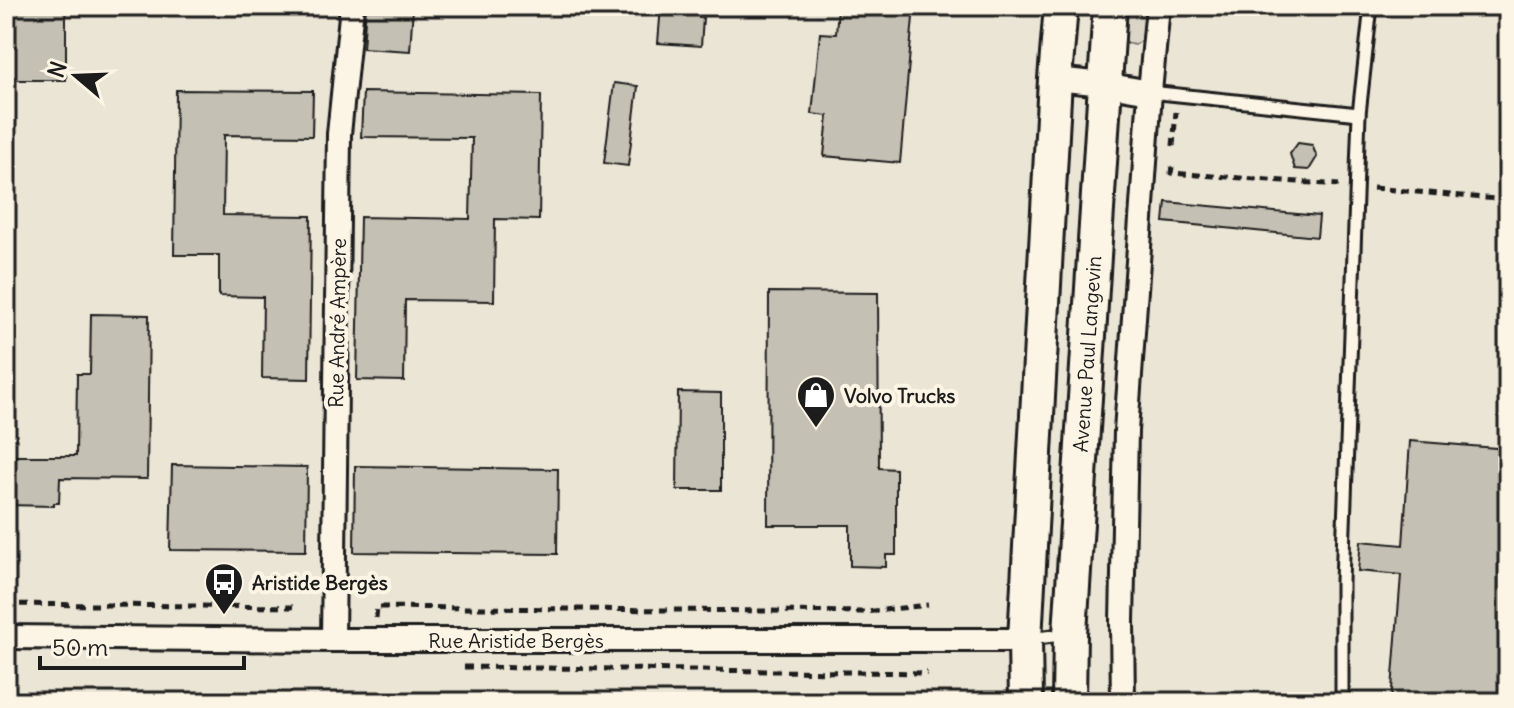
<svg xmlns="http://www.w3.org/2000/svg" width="1514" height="708" viewBox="0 0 1514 708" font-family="Delius,sans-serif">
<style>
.built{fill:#ebe5d6}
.green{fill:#dbd5c8;stroke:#7c7872;stroke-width:2}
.building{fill:#c4c0b3;stroke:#1c1c1c;stroke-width:2}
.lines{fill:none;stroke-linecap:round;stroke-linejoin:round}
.service-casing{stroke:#1c1c1c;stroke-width:17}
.minor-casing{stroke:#1c1c1c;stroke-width:28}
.secondary-casing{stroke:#1c1c1c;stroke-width:38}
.path{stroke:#1c1c1c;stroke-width:5;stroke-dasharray:8 6;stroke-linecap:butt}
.service{stroke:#fcf5e5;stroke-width:11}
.minor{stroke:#fcf5e5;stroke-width:22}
.secondary{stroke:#fcf5e5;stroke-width:32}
.labels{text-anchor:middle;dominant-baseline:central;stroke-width:8;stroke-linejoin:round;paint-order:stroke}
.street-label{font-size:20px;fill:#1c1c1c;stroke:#fcf5e5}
.poi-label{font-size:20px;font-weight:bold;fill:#1c1c1c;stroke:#fcf5e5;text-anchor:start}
</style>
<rect width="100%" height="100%" fill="#fcf5e5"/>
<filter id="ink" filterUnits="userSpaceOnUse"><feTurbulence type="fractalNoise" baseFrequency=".0125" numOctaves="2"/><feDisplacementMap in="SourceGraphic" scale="16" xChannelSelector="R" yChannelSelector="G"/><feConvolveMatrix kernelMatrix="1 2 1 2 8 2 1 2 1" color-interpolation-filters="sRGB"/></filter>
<g filter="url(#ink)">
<rect class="built" x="6" y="6" width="1502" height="696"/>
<polygon class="green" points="1122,6 1147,6 1144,39 1135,45 1125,43 1120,30"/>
<g class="building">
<rect x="6" y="6" width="60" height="74"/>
<polygon points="366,6 413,6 410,51 363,48"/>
<polygon points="661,6 700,6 699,18 703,18 701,46 658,43"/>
<polygon points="838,6 914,6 900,163 824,156 828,116 812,114 820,33 836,34"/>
<polygon points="614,83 638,86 628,166 604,163"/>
<polygon points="176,90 313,91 312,136 224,135 223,215 311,216 309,379 262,378 263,297 219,296 219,255 174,255"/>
<polygon points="363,92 541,95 539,220 495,219 494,301 405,300 404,381 357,380 360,217 470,219 472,138 361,137"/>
<polygon points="1298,143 1312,145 1317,157 1309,170 1295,169 1290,154"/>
<polygon points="1166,202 1319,216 1317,237 1164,222"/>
<polygon points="769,292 878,293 879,468 896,469 896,555 886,555 886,567 850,566 850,525 768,525"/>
<polygon points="91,314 149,315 147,479 60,478 59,503 54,503 54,506 6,505 6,456 76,456 77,374 90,374"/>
<polygon points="678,392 721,393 721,490 677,490"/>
<polygon points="1410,441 1508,449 1508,702 1391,702 1401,575 1358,571 1361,541 1403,545"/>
<polygon points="172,465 307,467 306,551 170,550"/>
<polygon points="355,466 558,469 557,554 354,552"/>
</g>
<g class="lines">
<defs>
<g id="service">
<polyline points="1150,92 1359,114"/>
<polyline points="1030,639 1068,634"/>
<polyline points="1342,702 1342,582 1359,114 1371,6"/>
</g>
<g id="minor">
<polyline points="1055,79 1104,84 1150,92"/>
<polyline points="6,637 333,640 1025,640"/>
<polyline points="333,640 339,134 352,6"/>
<polyline points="1123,702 1122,622 1126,431 1150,92 1158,6"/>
</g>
<g id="secondary">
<polyline points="1026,702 1025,640 1055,79 1061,6"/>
<polyline points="1069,702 1070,633 1110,6"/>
</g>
</defs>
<use href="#service" class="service-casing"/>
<use href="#minor" class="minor-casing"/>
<use href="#secondary" class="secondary-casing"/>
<g class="path">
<polyline points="1173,146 1176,112"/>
<polyline points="1172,167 1171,173 1339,185"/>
<polyline points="1373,188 1508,200"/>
<polyline points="6,604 293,607"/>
<polyline points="376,618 377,607 865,612 928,605"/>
<polyline points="464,667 927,673"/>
</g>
<use href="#service" class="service"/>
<use href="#minor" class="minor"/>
<use href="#secondary" class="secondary"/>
</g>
</g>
<defs>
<symbol id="shop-pin" viewBox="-11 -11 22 30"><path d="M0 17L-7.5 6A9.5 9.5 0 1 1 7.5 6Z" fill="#1c1c1c" stroke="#fcf5e5"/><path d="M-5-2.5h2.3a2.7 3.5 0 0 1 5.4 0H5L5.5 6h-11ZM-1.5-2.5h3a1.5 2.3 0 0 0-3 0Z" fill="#fff"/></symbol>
<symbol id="bus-pin" viewBox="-11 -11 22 30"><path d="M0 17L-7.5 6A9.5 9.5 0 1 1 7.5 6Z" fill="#1c1c1c" stroke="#fcf5e5"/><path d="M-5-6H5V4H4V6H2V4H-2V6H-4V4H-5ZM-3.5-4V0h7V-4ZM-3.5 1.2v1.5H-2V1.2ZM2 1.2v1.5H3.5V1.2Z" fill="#fff"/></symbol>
</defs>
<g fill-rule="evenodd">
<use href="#shop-pin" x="794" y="373" width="44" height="60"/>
<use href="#bus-pin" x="202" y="560" width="44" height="60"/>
</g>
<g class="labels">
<g class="street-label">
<text transform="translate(337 323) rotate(-89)">Rue André Ampère</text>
<text transform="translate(1087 354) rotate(-86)">Avenue Paul Langevin</text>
<text x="516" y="640">Rue Aristide Bergès</text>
</g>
<g class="poi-label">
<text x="844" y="395">Volvo Trucks</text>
<text x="252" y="582">Aristide Bergès</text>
</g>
</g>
<rect width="1514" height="708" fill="none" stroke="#fcf5e5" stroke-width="32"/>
<rect x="16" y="16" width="1482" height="676" fill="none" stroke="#1c1c1c" stroke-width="3" filter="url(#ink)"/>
<g transform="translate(76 76) rotate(289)" stroke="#fcf5e5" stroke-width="6" paint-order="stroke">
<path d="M0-6L14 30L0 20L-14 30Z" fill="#1c1c1c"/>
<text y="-12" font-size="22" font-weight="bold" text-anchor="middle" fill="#1c1c1c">N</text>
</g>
<path d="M40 656v12h204v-12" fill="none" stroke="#1c1c1c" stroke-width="4"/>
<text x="52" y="656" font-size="24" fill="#1c1c1c" stroke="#fcf5e5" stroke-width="6" paint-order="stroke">50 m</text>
</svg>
